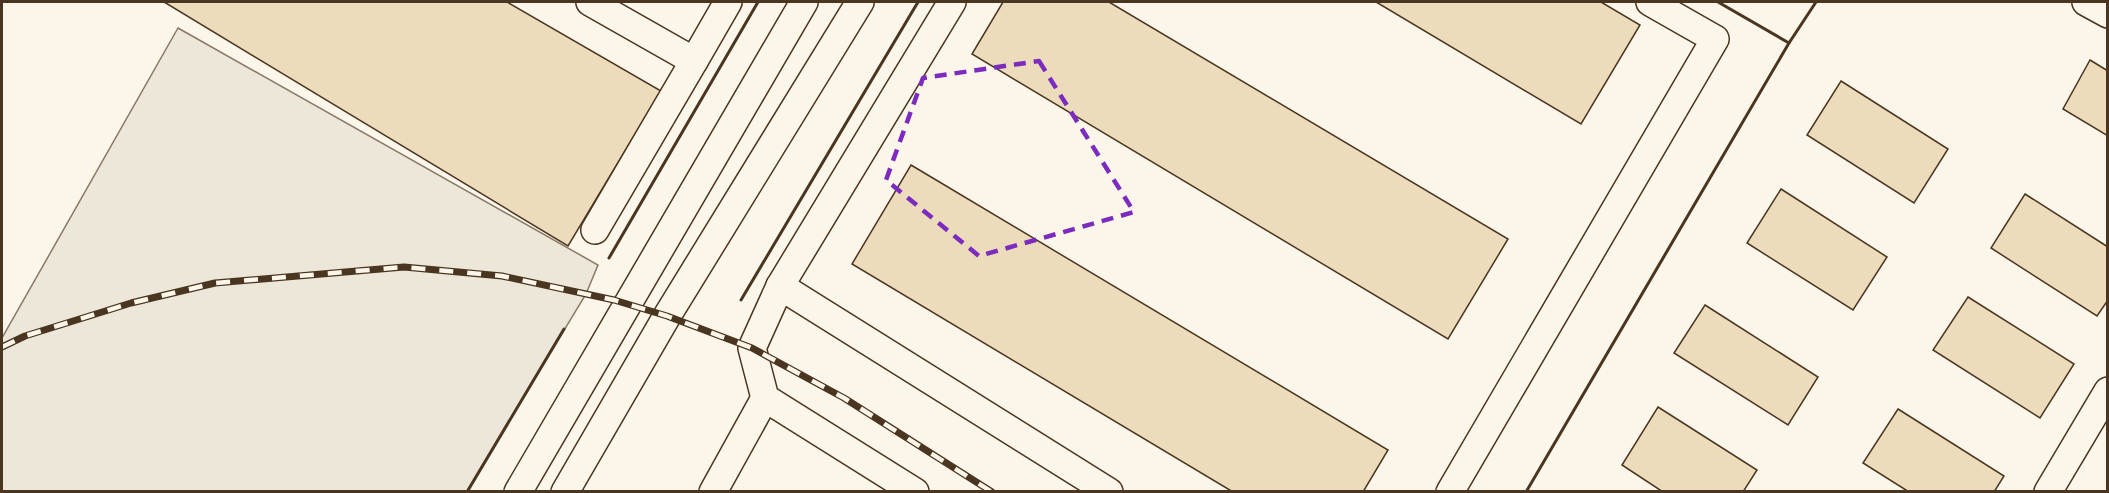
<svg xmlns="http://www.w3.org/2000/svg" width="2109" height="493" viewBox="0 0 2109 493" font-family="Inter,sans-serif">
<style>
.parking{fill:#ede7d9;stroke:#887966;stroke-width:1.5}
.building{fill:#ecdcbc;stroke:#4a3520;stroke-width:1.5}
.lines{fill:none;stroke-linecap:round;stroke-linejoin:round}
.street-casing{stroke:#4a3520;stroke-width:30}
.street{stroke:#fbf6e9;stroke-width:27}
.rail-casing{stroke:#4a3520;stroke-width:7}
.rail{stroke:#fbf6e9;stroke-width:4.5;stroke-dasharray:14;stroke-linecap:butt}
.wall{stroke:#4a3520;stroke-width:3}
.marked{fill:none;stroke:#7b2cbf;stroke-width:4.5;stroke-dasharray:12 8;stroke-linejoin:round}
</style>
<rect width="100%" height="100%" fill="#fbf6e9"/>
<polygon class="parking" points="178,28 598,265 586,294 467,491 2,491 2,338"/>
<g class="building">
<polygon points="164,2 507,2 661,91 568,246"/>
<polygon points="1003,2 1109,2 1508,239 1448,339 972,54"/>
<polygon points="1376,2 1601,2 1640,25 1581,124"/>
<polygon points="2090,60 2108,71 2108,136 2063,109"/>
<polygon points="1841,81 1948,149 1914,203 1807,135"/>
<polygon points="911,165 1388,450 1363,492 1233,492 852,264"/>
<polygon points="1781,189 1887,257 1853,310 1747,243"/>
<polygon points="2025,194 2108,247 2108,300 2097,316 1991,248"/>
<polygon points="1968,297 2074,364 2040,418 1933,350"/>
<polygon points="1705,305 1818,377 1788,425 1674,353"/>
<polygon points="1658,407 1757,470 1743,492 1663,492 1622,465"/>
<polygon points="1898,409 2004,476 1994,492 1909,492 1863,463"/>
</g>
<g class="lines">
<defs>
<g id="street">
<polyline points="590,2 694,61 728,2"/>
<polyline points="2086,2 2108,14"/>
<polyline points="595,230 694,61"/>
<polyline points="780,286 1109,492"/>
<polyline points="518,492 804,2"/>
<polyline points="565,492 667,316 860,2"/>
<polyline points="713,492 765,398"/>
<polyline points="915,492 765,398 752,348 780,286 952,2"/>
<polyline points="1450,492 1715,39 1650,2"/>
<polyline points="2048,492 2108,391"/>
</g>
</defs>
<use href="#street" class="street-casing"/>
<use href="#street" class="street"/>
<defs>
<polyline id="rail" points="2,347 25,336 131,303 215,283 404,267 502,276 614,300 667,316 752,348 844,398 992,492"/>
</defs>
<use href="#rail" class="rail-casing"/>
<use href="#rail" class="rail"/>
<g class="wall">
<polyline points="1789,43 1816,2"/>
<polyline points="609,258 758,2"/>
<polyline points="741,300 918,2"/>
<polyline points="467,492 564,329"/>
<polyline points="1526,492 1789,43 1718,2"/>
</g>
</g>
<path class="marked" d="M1039 61 1134 212 979 256 886 180 923 78Z"/>
<rect width="2109" height="493" fill="none" stroke="#4a3520" stroke-width="6"/>
</svg>
